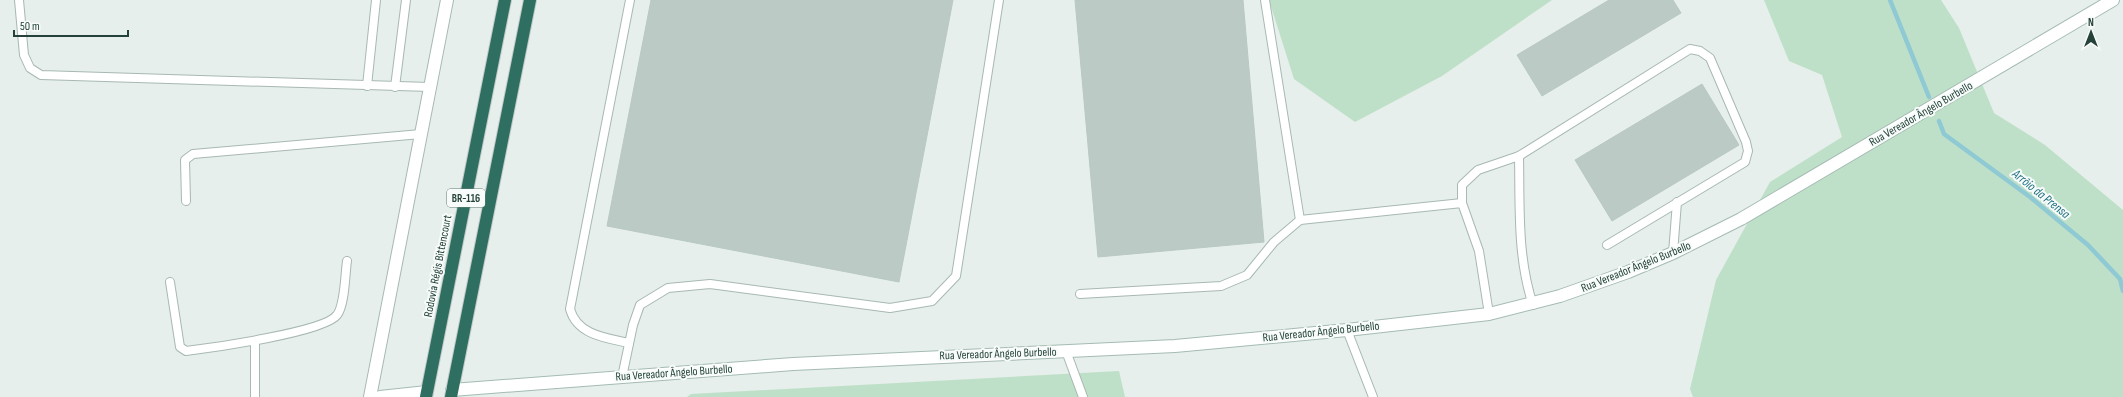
<svg xmlns="http://www.w3.org/2000/svg" width="2123" height="397" viewBox="0 0 2123 397" font-family="'Sofia Sans Condensed',sans-serif">
<style>
.green{fill:#bfe0c8}
.lines{fill:none;stroke-linecap:round;stroke-linejoin:round}
.stream{stroke:#8ec9d4;stroke-width:4.5}
.building{fill:#bbcac4;stroke:#b8c9c2}
.service-casing{stroke:#a8b8b2;stroke-width:10}
.minor-casing{stroke:#a8b8b2;stroke-width:14}
.secondary-casing{stroke:#a4bbb3;stroke-width:14}
.motorway-casing{stroke:#c2cac8;stroke-width:14}
.service{stroke:#fff;stroke-width:8}
.minor{stroke:#fff;stroke-width:12}
.secondary{stroke:#fff;stroke-width:12}
.motorway{stroke:#2f6f62;stroke-width:12}
.labels{text-anchor:middle;dominant-baseline:central;stroke-width:4;stroke-linejoin:round;paint-order:stroke}
.shield{fill:#f7fbf9;stroke:#637a73;stroke-width:1}
.shield-label{font-size:11px;font-weight:bold;fill:#24423a}
.street-label{font-size:12px;fill:#24423a;stroke:#f7fbf9}
.water-label{font-size:13px;font-style:italic;fill:#1c6f80;stroke:#f7fbf9}
</style>
<rect width="100%" height="100%" fill="#e6efeb"/>
<g class="green">
<polygon points="1269,0 1552,0 1442,76 1355,122 1294,79"/>
<polygon points="1764,0 1941,0 1959,28 1994,113 2045,145 2123,210 2123,397 1693,397 1690,389 1716,280 1770,182 1842,137 1822,75 1789,61"/>
<polygon points="1119,371 1125,397 687,397 691,394"/>
</g>
<g class="lines">
<g class="stream">
<polyline points="1890,0 1929,97"/>
<polyline points="1939,121 1944,134 2030,197 2088,245 2120,279 2123,291"/>
</g>
</g>
<g class="building">
<polygon points="651,0 953,0 899,282 607,226"/>
<polygon points="1075,0 1243,0 1264,242 1098,257"/>
<polygon points="1609,0 1673,0 1681,13 1542,96 1517,55"/>
<polygon points="1702,84 1739,145 1612,221 1575,160"/>
</g>
<g class="lines">
<defs>
<g id="service">
<polyline points="19,0 24,55 30,68 41,75 430,87"/>
<polyline points="1265,0 1300,220"/>
<polyline points="367,86 376,0"/>
<polyline points="395,87 406,0"/>
<path d="M1519 156C1520 206 1517 257 1533 305"/>
<polyline points="186,201 185,160 193,154 421,134"/>
<polyline points="1462,203 1462,185 1478,170 1519,156 1690,49 1700,51 1710,58 1746,142 1748,151 1745,162 1607,245"/>
<polyline points="1673,253 1677,202"/>
<path d="M170 282 180 347 186 351C211 348 325 332 337 315 345 305 345 274 347 261"/>
<polyline points="1080,294 1221,286 1247,275 1274,242 1300,220 1462,203 1479,251 1489,314"/>
<polyline points="1347,330 1373,397"/>
<polyline points="255,341 255,397"/>
<path d="M629 343C606 338 577 335 570 309L630 0"/>
<polyline points="1066,351 1083,397"/>
<polyline points="622,377 633,325 640,305 668,288 710,284 890,308 932,301 956,276 999,0"/>
</g>
<polyline id="minor" points="370,397 447,0"/>
<g id="secondary">
<polyline points="452,390 793,364 1175,346 1347,330 1489,314 1560,296 1628,272 1673,253 1741,219 2113,0"/>
<polyline points="380,397 427,392"/>
</g>
<g id="motorway">
<polyline points="426,397 505,0"/>
<polyline points="451,397 530,0"/>
</g>
</defs>
<use href="#service" class="service-casing"/>
<use href="#minor" class="minor-casing"/>
<use href="#secondary" class="secondary-casing"/>
<use href="#motorway" class="motorway-casing"/>
<use href="#service" class="service"/>
<use href="#minor" class="minor"/>
<use href="#secondary" class="secondary"/>
<use href="#motorway" class="motorway"/>
</g>
<g class="labels">
<rect class="shield" x="447" y="189" width="38" height="18" rx="3"/>
<g class="shield-label">
<text x="466" y="198">BR-116</text>
</g>
<g class="street-label">
<text transform="translate(1921 114) rotate(-30)">Rua Vereador Ângelo Burbello</text>
<text transform="translate(438 266) rotate(-79)">Rodovia Régis Bittencourt</text>
<text transform="translate(1636 267) rotate(-22)">Rua Vereador Ângelo Burbello</text>
<text transform="translate(1321 332) rotate(-6)">Rua Vereador Ângelo Burbello</text>
<text transform="translate(998 354) rotate(-2)">Rua Vereador Ângelo Burbello</text>
<text transform="translate(674 373) rotate(-4)">Rua Vereador Ângelo Burbello</text>
</g>
<g class="water-label">
<text transform="translate(2041 194) rotate(39)">Arrôio da Prensa</text>
</g>
</g>
<g transform="translate(2091 32)" stroke="#f7fbf9" stroke-width="3" paint-order="stroke">
<path d="M0-3L7 15L0 10L-7 15Z" fill="#24423a"/>
<text y="-6" font-size="11" font-weight="bold" text-anchor="middle" fill="#24423a">N</text>
</g>
<path d="M14 30v6h114v-6" fill="none" stroke="#24423a" stroke-width="2"/>
<text x="20" y="30" font-size="12" fill="#24423a" stroke="#f7fbf9" stroke-width="3" paint-order="stroke">50 m</text>
</svg>
